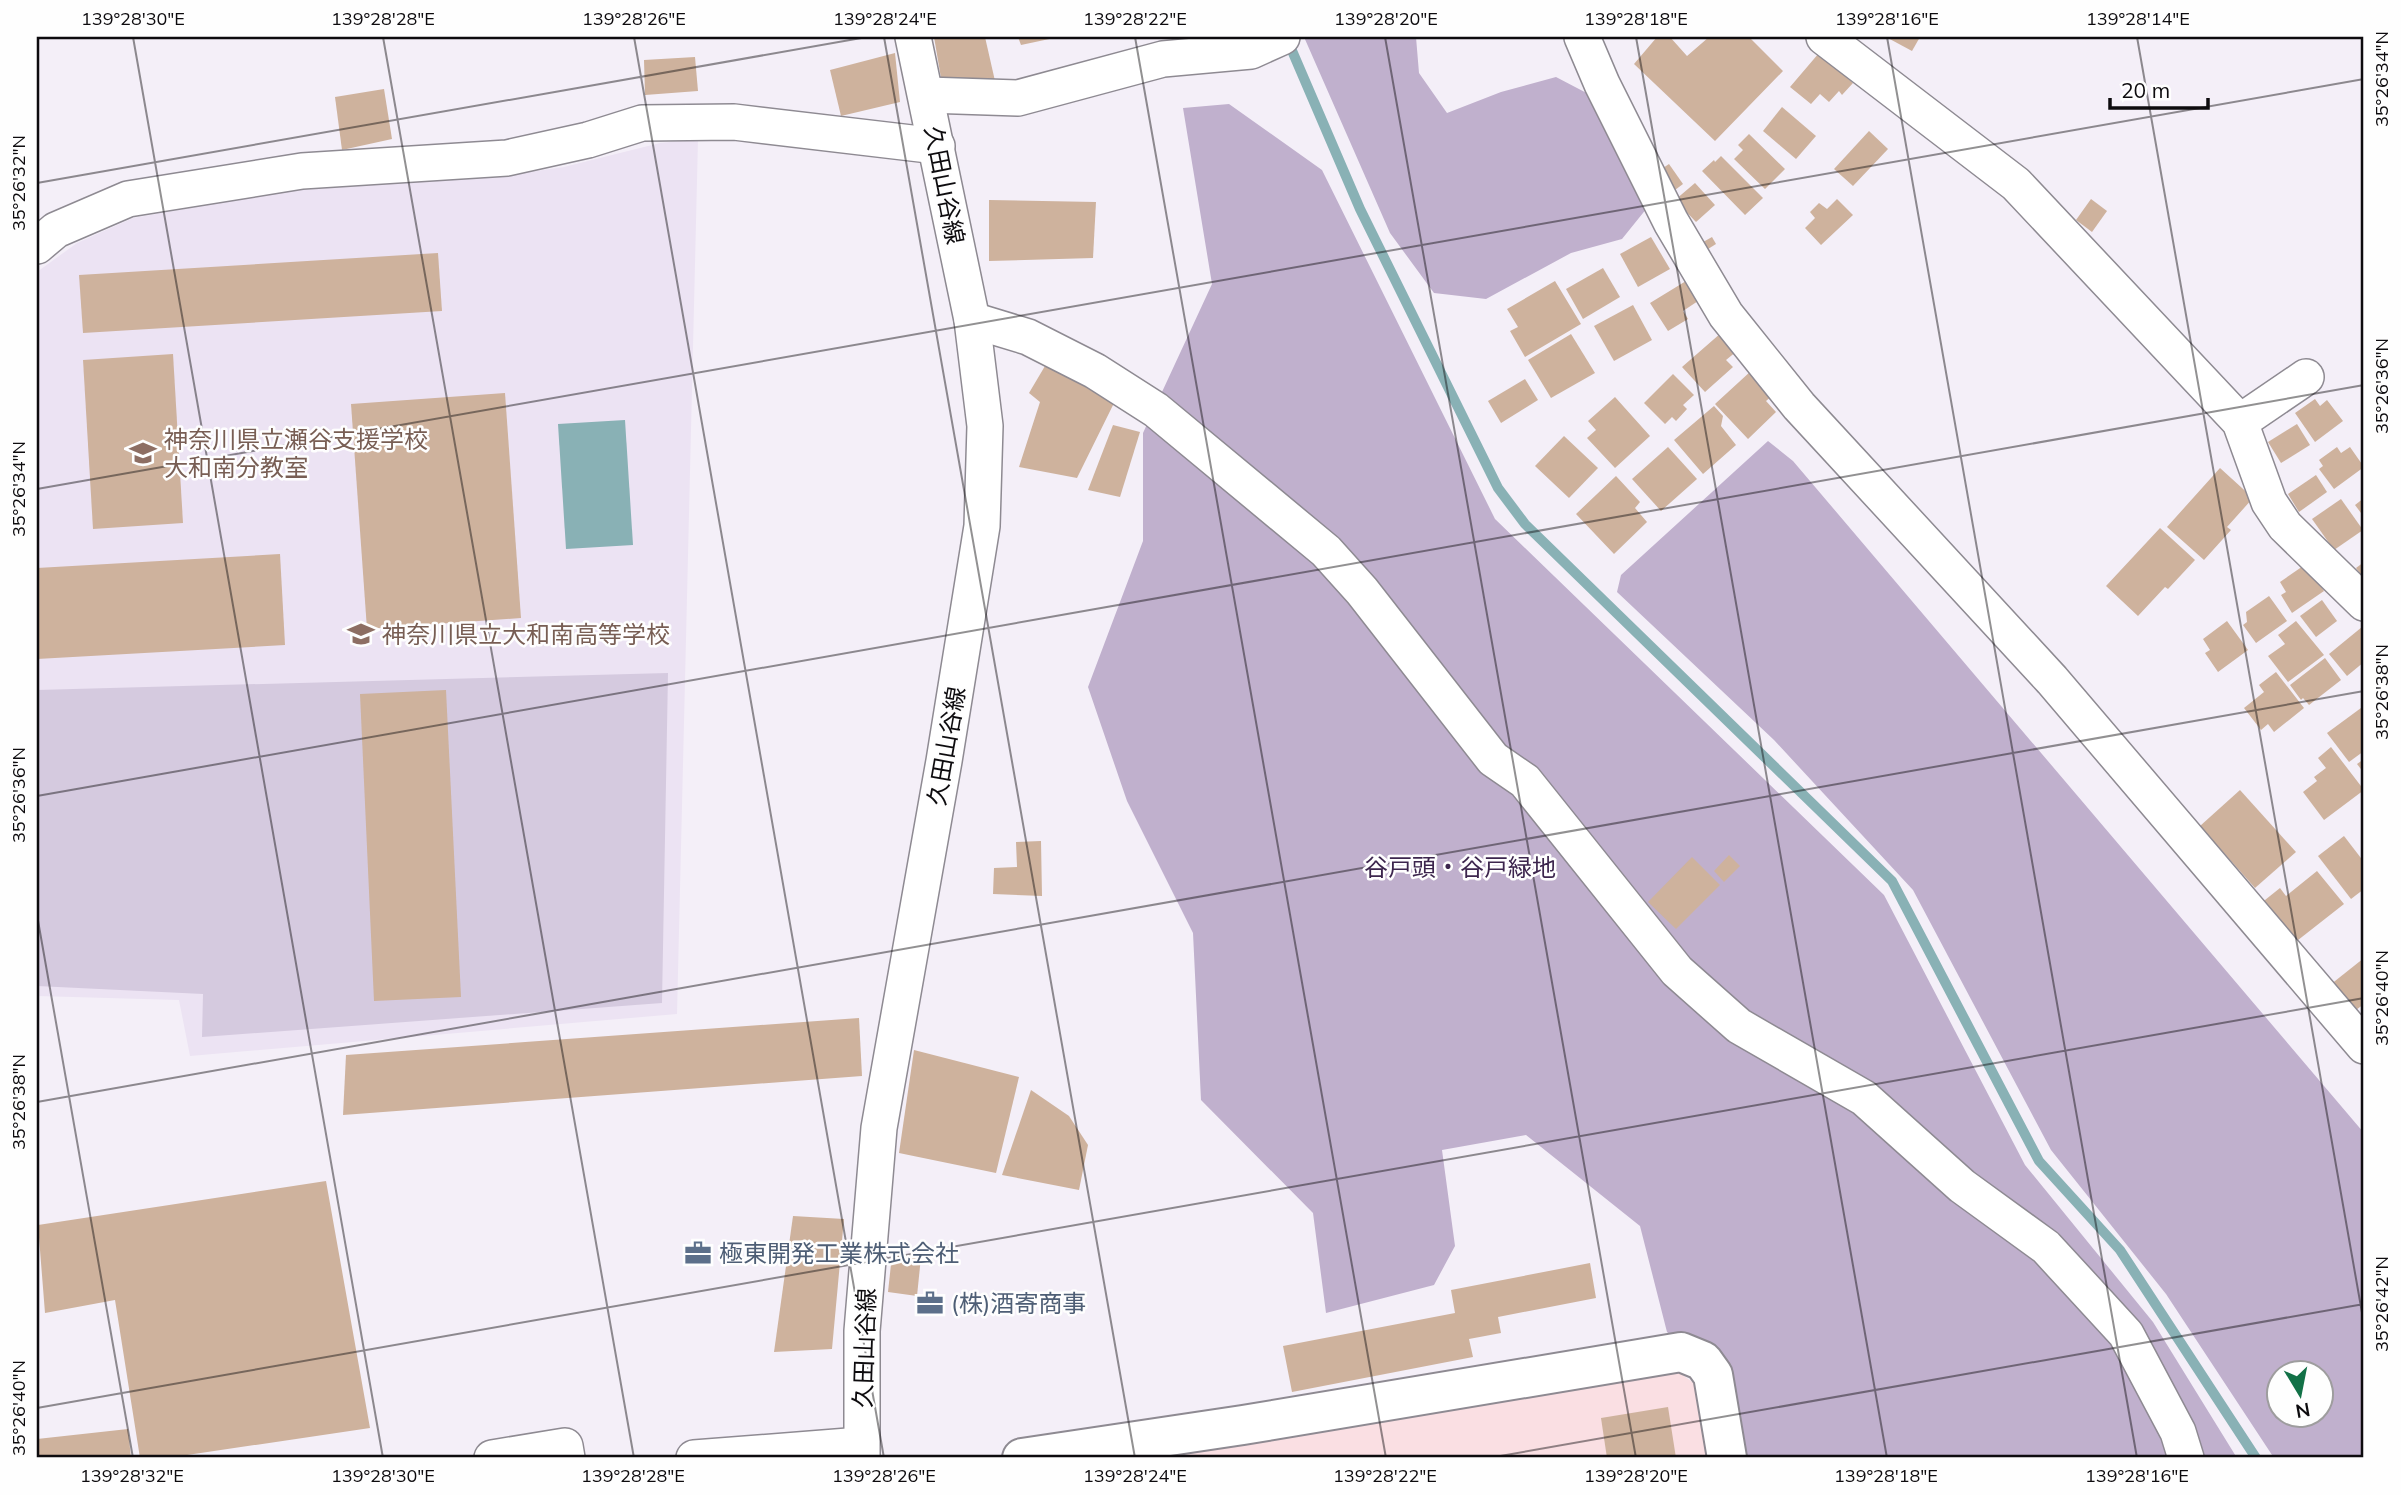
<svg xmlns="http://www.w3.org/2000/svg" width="2401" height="1495" viewBox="0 0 2401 1495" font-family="Mulish,'Noto Sans JP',sans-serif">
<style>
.built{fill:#ece3f3}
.industrial{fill:#fadfe3}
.green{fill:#d5cadf}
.forest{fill:#c0b0cd;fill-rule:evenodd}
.water{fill:#89b1b5}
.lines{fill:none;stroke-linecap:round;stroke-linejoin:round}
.stream{stroke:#89b1b5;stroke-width:10}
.building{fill:#ceb29d}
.street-casing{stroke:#8e8a92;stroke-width:38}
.secondary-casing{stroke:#8e8a92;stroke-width:42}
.street{stroke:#fff;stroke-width:35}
.secondary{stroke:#fff;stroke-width:38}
.ticks{fill:none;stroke:#0d0b0e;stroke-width:2;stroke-opacity:0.45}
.labels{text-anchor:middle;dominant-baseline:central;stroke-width:5;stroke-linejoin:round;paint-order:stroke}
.street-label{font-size:24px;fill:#0d0b0e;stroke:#fefefe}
.education-label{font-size:24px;fill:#785e54;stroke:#fefefe;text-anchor:start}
.park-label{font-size:24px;fill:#3c254d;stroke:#fefefe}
.service-label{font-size:24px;fill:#4e5e75;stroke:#fefefe;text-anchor:start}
.neatline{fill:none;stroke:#0d0b0e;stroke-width:2.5}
.ticks-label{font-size:18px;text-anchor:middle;fill:#0d0b0e}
</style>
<rect width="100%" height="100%" fill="#f4eff8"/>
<polygon class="built" points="698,139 677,1014 190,1056 179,1000 37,996 37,272 77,243 133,218 288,191 515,174 564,167 660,143"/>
<polygon class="industrial" points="1677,1371 1698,1386 1711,1458 1137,1458"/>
<polygon class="green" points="668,673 662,1003 202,1037 203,994 37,986 37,690"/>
<g class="forest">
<polygon points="1304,37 1416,37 1419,73 1447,113 1501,92 1556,77 1598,99 1647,208 1622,239 1571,253 1486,299 1434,293 1390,233"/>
<polygon points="1229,104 1322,170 1495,519 1884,895 2025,1165 2153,1322 2237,1458 1741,1458 1728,1381 1667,1332 1640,1226 1526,1135 1442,1150 1455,1246 1434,1285 1326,1313 1313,1213 1201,1100 1193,933 1127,801 1088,687 1143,541 1143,433 1212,284 1183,108"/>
<path d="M1768 441 1793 461 2364 1133V1458H2274L2166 1294 2051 1150 1913 890 1774 740 1617 592 1621 575ZM2278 1372H2320V1414H2278Z"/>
</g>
<polygon class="water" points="625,420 633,545 566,549 558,424"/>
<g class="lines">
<polyline class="stream" points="1287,39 1360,209 1498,488 1525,524 1892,881 2039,1161 2120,1250 2256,1458"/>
</g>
<g class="building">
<polygon points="934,37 985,37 995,81 941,78"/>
<polygon points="1018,37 1054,37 1054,38 1021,45"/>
<polygon points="1657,37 1670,37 1687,56 1709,37 1749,37 1783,71 1715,141 1634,64"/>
<polygon points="1886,37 1920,37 1912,51"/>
<polygon points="895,53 900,102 841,116 830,70"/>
<polygon points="1819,53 1853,83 1842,95 1839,91 1829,102 1820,94 1811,104 1790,87"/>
<polygon points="695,57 698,91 645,95 644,60"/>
<polygon points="384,89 392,139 342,150 335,97"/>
<polygon points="1782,107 1816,136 1796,159 1763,131"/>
<polygon points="1869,131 1888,149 1853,186 1834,169"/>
<polygon points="1749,134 1785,169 1765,189 1734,159 1743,150 1738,145"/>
<polygon points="1721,156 1763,198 1745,215 1702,171 1714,160 1715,162"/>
<polygon points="1669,164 1683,184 1671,193 1657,172"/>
<polygon points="1695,183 1715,205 1696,222 1675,200"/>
<polygon points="1837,199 1853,215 1821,245 1805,228 1815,218 1810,212 1819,203 1827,209"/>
<polygon points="2091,199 2107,211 2092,232 2076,220"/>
<polygon points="989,200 1096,202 1093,258 989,261"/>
<polygon points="1651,237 1670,269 1638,287 1620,254"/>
<polygon points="1712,237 1716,244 1700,254 1696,246"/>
<polygon points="438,253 442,311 83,333 79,275"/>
<polygon points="1603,268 1620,297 1583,319 1566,289"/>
<polygon points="1555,281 1581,324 1525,357 1510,331 1518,327 1507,309"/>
<polygon points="1686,281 1698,301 1683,311 1688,319 1668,331 1650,303"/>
<polygon points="1633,305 1652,340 1614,361 1594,326"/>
<polygon points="1721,333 1737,351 1726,360 1733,367 1705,392 1682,367"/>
<polygon points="1571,334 1595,373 1551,398 1528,360"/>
<polygon points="173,354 183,523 93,529 83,360"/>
<polygon points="1045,366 1116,399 1077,478 1019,467 1040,402 1029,393"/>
<polygon points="1751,371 1773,395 1766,401 1776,412 1748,439 1715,404"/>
<polygon points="1673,374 1694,395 1683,405 1687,409 1676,421 1672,417 1665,424 1644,403"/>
<polygon points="1525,379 1538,400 1501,423 1488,401"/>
<polygon points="505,393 521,618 367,629 351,404"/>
<polygon points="1615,397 1650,436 1615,468 1587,438 1596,430 1588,421"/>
<polygon points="2315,399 2320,406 2327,400 2343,421 2315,442 2295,413"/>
<polygon points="1714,406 1723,416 1721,426 1736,445 1703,474 1674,440"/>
<polygon points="2297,424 2310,445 2281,463 2268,442"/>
<polygon points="1113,425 1140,432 1120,497 1088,490"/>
<polygon points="1564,436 1598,468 1569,498 1535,466"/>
<polygon points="1668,447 1697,479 1661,511 1632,479"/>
<polygon points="2337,447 2341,453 2350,447 2364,467 2334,489 2319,469 2323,466 2319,460"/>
<polygon points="2220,468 2253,498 2227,527 2231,530 2204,560 2167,527"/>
<polygon points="2316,475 2327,492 2299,512 2288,494"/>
<polygon points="1616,476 1640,502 1635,508 1647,522 1614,554 1576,514"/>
<polygon points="2364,498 2364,517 2355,505"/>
<polygon points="2341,499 2363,530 2334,550 2312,519"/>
<polygon points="2160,528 2195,560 2168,589 2165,587 2138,616 2106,586"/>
<polygon points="280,554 285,645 37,659 37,568"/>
<polygon points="2364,562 2364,579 2356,568"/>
<polygon points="2306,564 2324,591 2292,613 2281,595 2286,592 2280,582"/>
<polygon points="2269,596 2287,621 2256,643 2243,625 2247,622 2246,612"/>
<polygon points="2322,600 2337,621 2316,637 2300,616"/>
<polygon points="2227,621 2248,650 2218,672 2205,653 2210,650 2203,639"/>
<polygon points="2296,621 2324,655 2288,682 2268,656 2285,644 2278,635"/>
<polygon points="2362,627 2364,630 2364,662 2347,676 2329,654"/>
<polygon points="2325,658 2341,680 2309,705 2303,698 2301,700 2290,685"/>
<polygon points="2276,672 2304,708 2274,732 2268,724 2261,730 2244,708 2264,692 2259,685"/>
<polygon points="446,690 461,997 374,1001 360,694"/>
<polygon points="2361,708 2364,712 2364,751 2349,762 2327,733"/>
<polygon points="2331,747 2364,790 2324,820 2303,792 2317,781 2314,777 2326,768 2318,758"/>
<polygon points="2364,759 2364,773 2357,764"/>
<polygon points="2240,790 2296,852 2255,888 2200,826"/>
<polygon points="2344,836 2364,862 2364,889 2351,899 2318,856"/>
<polygon points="1041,841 1042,896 993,894 994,868 1017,867 1016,842"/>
<polygon points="1729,855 1740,866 1724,882 1714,871"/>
<polygon points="1692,857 1720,885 1676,929 1648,902"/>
<polygon points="2317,871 2344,904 2293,944 2260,904 2280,888 2286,896"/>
<polygon points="2364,958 2364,1004 2352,1013 2330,985"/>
<polygon points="859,1018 862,1076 343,1115 346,1055"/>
<polygon points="914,1050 1019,1077 996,1173 899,1153"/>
<polygon points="1031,1090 1069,1116 1088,1145 1079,1190 1002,1175"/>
<polygon points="326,1181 370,1428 167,1458 140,1458 115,1300 45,1313 38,1225"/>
<polygon points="793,1216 844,1219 832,1349 774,1352"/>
<polygon points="892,1255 921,1257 917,1296 888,1292"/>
<polygon points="1590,1263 1596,1298 1498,1317 1501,1333 1469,1339 1473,1357 1292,1392 1283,1346 1455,1313 1451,1290"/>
<polygon points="1668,1407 1676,1458 1607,1458 1601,1418"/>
<polygon points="128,1429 131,1458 37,1458 37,1439"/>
</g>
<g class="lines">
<defs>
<g id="street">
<polyline points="1582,37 1602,84 1671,222 1726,315 1799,406 2052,680 2364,1046"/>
<polyline points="1824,37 2016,184 2240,422 2269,502 2285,526 2364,603"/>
<polyline points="927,95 1018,98 1163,59 1251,51 1282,37"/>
<polyline points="37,246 56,230 128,199 302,171 507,158 588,140 642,123 734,122 937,146"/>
<polyline points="972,320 1028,337 1095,371 1156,410 1326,551 1362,591 1493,759 1525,781 1677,971 1739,1026 1864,1098 1962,1186 2046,1247 2126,1334 2178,1432 2186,1458"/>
<polyline points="2240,422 2306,377"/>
<polyline points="492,1458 565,1446 567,1458"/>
<polyline points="694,1458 861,1445"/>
<polyline points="862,1458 862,1331 879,1128 944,761 982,526 985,426 972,320 913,37"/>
</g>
<polyline id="secondary" points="1022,1458 1243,1425 1681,1352 1703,1361 1713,1375 1727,1458"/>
</defs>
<use href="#street" class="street-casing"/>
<use href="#secondary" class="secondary-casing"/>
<use href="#street" class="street"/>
<use href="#secondary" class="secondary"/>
</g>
<path class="ticks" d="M133 37 383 1458M383 37 634 1458M634 37 884 1458M884 37 1135 1458M1135 37 1386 1458M1385 37 1636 1458M1636 37 1887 1458M1887 37 2137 1458M2137 37 2364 1324M37 183 867 37M37 489 2364 79M37 796 2364 385M37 915 133 1458M37 1102 2364 691M37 1408 2364 998M1489 1458 2364 1304"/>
<defs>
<symbol id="school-bare" viewBox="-9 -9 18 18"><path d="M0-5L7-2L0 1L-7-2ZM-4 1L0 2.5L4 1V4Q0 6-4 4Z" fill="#8d6e63" stroke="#fefefe" stroke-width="2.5" paint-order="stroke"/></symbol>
<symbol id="office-bare" viewBox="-9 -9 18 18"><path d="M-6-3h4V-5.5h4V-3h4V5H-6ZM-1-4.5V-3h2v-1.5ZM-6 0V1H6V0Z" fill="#5c6f8a" stroke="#fefefe" stroke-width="2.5" paint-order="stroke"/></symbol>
</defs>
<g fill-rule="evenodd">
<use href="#school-bare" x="124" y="434" width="38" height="38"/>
<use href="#school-bare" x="342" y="615" width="38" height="38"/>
<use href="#office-bare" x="679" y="1234" width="38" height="38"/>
<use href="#office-bare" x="911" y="1284" width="38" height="38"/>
</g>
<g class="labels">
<g class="street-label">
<text transform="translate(945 185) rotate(79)">久田山谷線</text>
<text transform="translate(946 746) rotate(-80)">久田山谷線</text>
<text transform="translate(864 1348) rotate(-88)">久田山谷線</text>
</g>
<g class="education-label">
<text x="164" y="439">神奈川県立瀬谷支援学校<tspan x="164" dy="28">大和南分教室</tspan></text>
<text x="382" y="634">神奈川県立大和南高等学校</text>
</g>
<g class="park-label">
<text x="1460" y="867">谷戸頭・谷戸緑地</text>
</g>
<g class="service-label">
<text x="719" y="1253">極東開発工業株式会社</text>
<text x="951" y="1303">(株)酒寄商事</text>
</g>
</g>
<rect width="2401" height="1495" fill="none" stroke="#fefefe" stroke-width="77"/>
<g transform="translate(2300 1394) rotate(170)"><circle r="33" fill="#fefefe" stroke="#9e9d9e" stroke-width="2"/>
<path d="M0-5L12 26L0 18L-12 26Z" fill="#127147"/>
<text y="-10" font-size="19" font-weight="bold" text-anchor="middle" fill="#0d0b0e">N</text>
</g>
<path d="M2110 98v10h98v-10" fill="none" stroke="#0d0b0e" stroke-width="3.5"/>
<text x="2121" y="98" font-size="21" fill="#0d0b0e" stroke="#fefefe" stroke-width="5" paint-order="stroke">20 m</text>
<rect x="38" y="38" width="2324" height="1418" class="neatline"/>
<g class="ticks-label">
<text x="133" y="25">139°28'30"E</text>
<text x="383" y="25">139°28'28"E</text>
<text x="634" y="25">139°28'26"E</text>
<text x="885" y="25">139°28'24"E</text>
<text x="1135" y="25">139°28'22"E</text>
<text x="1386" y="25">139°28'20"E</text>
<text x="1636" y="25">139°28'18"E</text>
<text x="1887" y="25">139°28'16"E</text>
<text x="2138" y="25">139°28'14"E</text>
<text transform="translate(2382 79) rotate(-90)" y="6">35°26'34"N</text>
<text transform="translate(19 183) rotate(-90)" y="6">35°26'32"N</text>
<text transform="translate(2382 386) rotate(-90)" y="6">35°26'36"N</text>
<text transform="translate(19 489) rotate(-90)" y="6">35°26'34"N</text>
<text transform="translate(2382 692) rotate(-90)" y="6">35°26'38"N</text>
<text transform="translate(19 795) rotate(-90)" y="6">35°26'36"N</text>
<text transform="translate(2382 998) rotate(-90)" y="6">35°26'40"N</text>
<text transform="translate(19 1102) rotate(-90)" y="6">35°26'38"N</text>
<text transform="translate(2382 1304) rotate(-90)" y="6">35°26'42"N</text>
<text transform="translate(19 1408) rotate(-90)" y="6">35°26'40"N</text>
<text x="132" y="1482">139°28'32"E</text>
<text x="383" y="1482">139°28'30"E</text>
<text x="633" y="1482">139°28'28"E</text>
<text x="884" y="1482">139°28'26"E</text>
<text x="1135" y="1482">139°28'24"E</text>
<text x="1385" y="1482">139°28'22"E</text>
<text x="1636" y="1482">139°28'20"E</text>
<text x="1886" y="1482">139°28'18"E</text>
<text x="2137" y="1482">139°28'16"E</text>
</g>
</svg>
